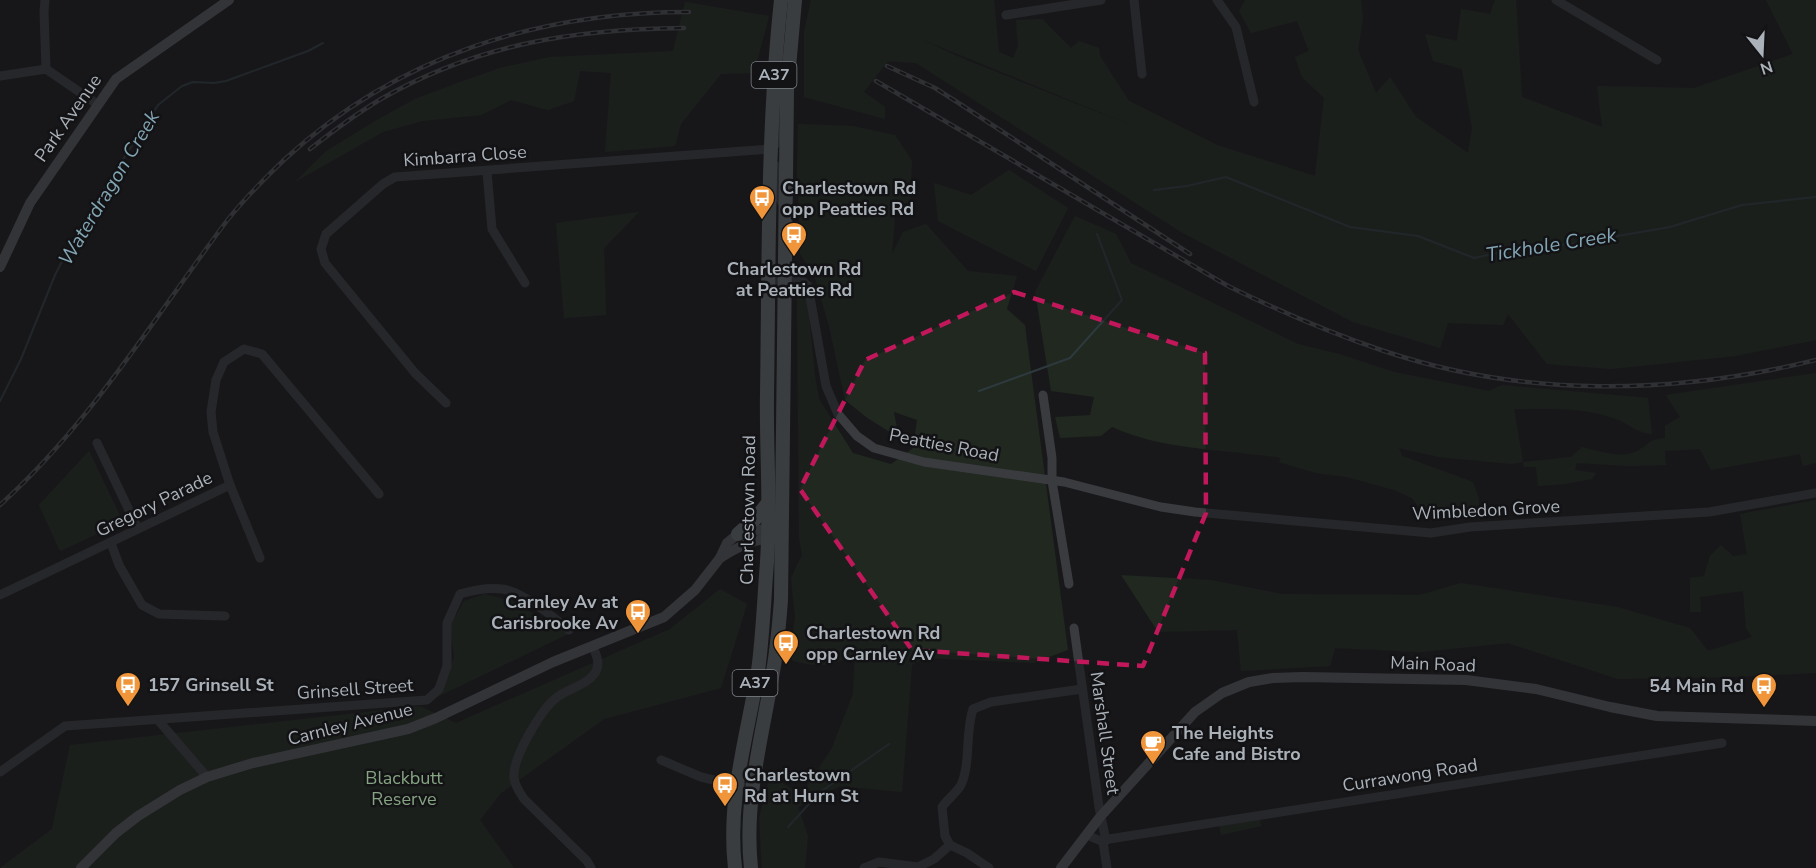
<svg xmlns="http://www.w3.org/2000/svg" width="1816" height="868" viewBox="0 0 1816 868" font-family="'Nunito Sans',sans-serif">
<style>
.green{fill:#202820;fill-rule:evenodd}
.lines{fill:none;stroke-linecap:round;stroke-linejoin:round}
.stream{stroke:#2e393e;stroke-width:2}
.minor{stroke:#393b3f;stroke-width:9}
.major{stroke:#55585e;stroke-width:10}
.highway{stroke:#656a70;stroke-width:14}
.rail-casing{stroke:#4c4f54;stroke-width:4.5}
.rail{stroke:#131315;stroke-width:2;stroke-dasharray:7;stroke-linecap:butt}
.marked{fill:none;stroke:#c2185b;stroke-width:4.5;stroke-dasharray:12 8;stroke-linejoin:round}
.labels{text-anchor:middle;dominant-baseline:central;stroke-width:5;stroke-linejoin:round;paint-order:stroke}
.shield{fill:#131315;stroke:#7d8288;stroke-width:1.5}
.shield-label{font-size:16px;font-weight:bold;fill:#aab1b9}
.street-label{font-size:18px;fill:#aab1b9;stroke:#131315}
.poi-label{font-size:18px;font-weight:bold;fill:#aab1b9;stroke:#131315;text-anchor:start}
.park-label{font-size:18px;fill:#85a482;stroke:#131315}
.water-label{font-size:20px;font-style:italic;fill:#82a5b4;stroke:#131315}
</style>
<rect width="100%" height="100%" fill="#18181a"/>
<g class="green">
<path d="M811 0H994L999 52 1013 58 1018 46 1016 20 1042 19 1071 48 1079 41 1099 48 1100 56 1129 101 1217 145 1315 176 1324 98 1302 77 1295 57 1309 51 1297 21 1251 33 1239 11 1245 0H1361L1363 19 1358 50 1376 93 1390 77 1416 117 1468 153 1472 128 1462 69 1433 61 1425 34 1457 41 1461 9 1490 14 1495 0H1516L1522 97 1602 127 1597 86 1694 88 1793 54 1766 0H1816V340L1735 356 1611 369 1547 364 1508 314 1503 325 1448 323 1440 348 1353 322 1181 232 916 63 888 61 864 92 885 107V119L804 97V32ZM916 37 1143 130 964 59Z"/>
<polygon points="685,2 769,16 754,73 721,74 681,124 675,146 605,152 611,73 580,71 574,101 548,110 511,100 481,115 422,121 383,132 295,182 325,152 375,121 415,99 463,81 500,68 550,57 673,51"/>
<path d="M798 124 853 126 895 135 912 161 910 202 896 205 892 254 903 232 926 224 968 271 1017 276 1007 309 1025 325 1068 650 1033 663 923 658 912 665 902 792 840 786 798 807 808 836 805 868H762L759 818 770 775 801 795 832 748 853 694 855 653C832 668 819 667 793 661L790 656 795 617 791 578 802 555 799 538 797 298 801 295 807 297 815 376 819 399 853 453 891 464 913 448 917 420 894 412 899 438 866 417 845 400 829 326 814 275 800 254 797 171Z"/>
<polygon points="1009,170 1068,208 1036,271 938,221 934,183 971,195"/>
<polygon points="639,212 604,248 606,315 564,318 556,223"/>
<path d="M1075 216 1116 234 1131 263 1298 344 1339 354 1394 372 1489 391 1502 385 1648 398 1652 434C1634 432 1629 423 1613 418 1582 407 1547 409 1514 409L1523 462 1571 457 1582 447C1597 451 1625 460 1639 450 1652 442 1648 440 1665 438V426L1680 417 1666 395 1816 373V463L1803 466 1800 454 1711 470 1700 449 1665 451 1666 465 1629 466 1577 463 1575 470 1596 473 1592 479 1564 484 1538 486 1536 467H1524L1523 462 1512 464 1439 457 1399 448 1402 456 1473 482 1479 499V516L1427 518 1412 498 1394 490 1347 477 1316 473 1279 462 1281 458C1225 449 1165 451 1112 427L1101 436 1060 438 1055 417 1090 415 1094 397 1051 391 1035 292Z"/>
<polygon points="89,451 123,522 60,551 39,505"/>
<polygon points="1816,500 1816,673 1728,677 1618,679 1508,643 1421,652 1335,648 1330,666 1241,671 1237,630 1158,632 1121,575 1211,580 1282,594 1420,595 1461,583 1617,607 1690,628 1708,651 1752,637 1746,628 1743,591 1700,597 1701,612 1690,612 1690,578 1704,576 1710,556 1721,545 1733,556 1747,554 1740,514"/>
<polygon points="720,589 747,604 721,688 604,719 501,793 480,820 514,868 0,868 52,829 70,745 420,706 456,723 670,629"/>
<polygon points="485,594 512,601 568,634 433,699 444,685 454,657 450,626 464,601"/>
<polygon points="1260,818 1261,826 1221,835 1219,824"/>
</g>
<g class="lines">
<g class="stream">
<polyline points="1154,190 1187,186 1226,177 1350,227 1418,236 1474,258 1520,248 1571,244 1670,227 1742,205 1816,197"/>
<polyline points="979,391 1070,358 1122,300 1097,234"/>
<polyline points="0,401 21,359 55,275 70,246 97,200 158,105 182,86 193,82 214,83 226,81 308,51 323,43"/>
<polyline points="788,827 819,793 889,744"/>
</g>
<g class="minor">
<polyline points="45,0 44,12 46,69"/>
<polyline points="1134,0 1142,74"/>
<polyline points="1217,0 1236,27 1254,102"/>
<polyline points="1556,0 1657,60"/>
<polyline points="1006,15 1101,0"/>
<polyline points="0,76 46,69 97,104"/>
<polyline points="770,149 778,142 779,115 783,102"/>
<polyline points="776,166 779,196 783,205"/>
<polyline points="487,172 492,229 525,283"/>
<polyline points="769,280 801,280 808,286 826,386 838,414 857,436 874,448 924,462 1064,482 1161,507 1195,512 1431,533 1470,527 1709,512 1816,493"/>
<polyline points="1043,395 1052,458 1052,481 1069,584"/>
<polyline points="446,403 415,373 325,263 321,249 326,234 383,184 395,177 770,149"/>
<polyline points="97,443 138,529"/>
<polyline points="111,543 119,565 142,605 159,614 225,616"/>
<polyline points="260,558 230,485 213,432 211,412 216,380 224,362 244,349 262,354 379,494"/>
<polyline points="0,595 230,485"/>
<polyline points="1074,628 1099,807 1105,836 1103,842 1107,868"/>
<polyline points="158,720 207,777"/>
<polyline points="661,760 701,777 751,789"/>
<path d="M0 772 65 726 427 700 439 689 447 666V623L460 594C474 590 487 587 502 589 521 591 554 617 569 630"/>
<polyline points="1087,835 1103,842 1109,839 1722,743"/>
<path d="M950 845 945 836 942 807C947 800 957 792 961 785 971 763 965 732 973 709L991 702 1082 689"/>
<path d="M591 868 587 861 524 799C520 793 515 786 514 778 512 758 541 710 556 698 568 688 586 686 595 673 601 664 596 655 593 646"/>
<polyline points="864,868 879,862 918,867 934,859 950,845 967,853 989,868"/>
</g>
<g class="major">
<polyline points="0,267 30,203 116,79 229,0"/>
<path d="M720 558C738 547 752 539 774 538"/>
<polyline points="81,868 116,833 138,816 180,790 207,777 253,763 408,729 436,718 553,662 664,617 695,590 720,558 727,543 738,534 758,530 774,529"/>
<polyline points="1061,868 1100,817 1195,712 1222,693 1249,682 1273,678 1303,677 1466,680 1536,689 1610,707 1657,716 1816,721"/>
</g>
<g class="highway">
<polyline points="738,534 756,518 767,504"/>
<path d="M735 868C727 800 747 737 758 671 763 635 764 598 767 562 771 507 766 450 767 394 769 263 767 131 781 0"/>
<path d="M751 868C744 803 761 741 772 677 777 652 779 626 781 600L787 90 795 0"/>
</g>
<defs>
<g id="rail">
<polyline points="887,66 935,88 957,102 1190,254"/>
<path d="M876 81 1228 286C1279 311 1330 333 1384 351 1524 398 1674 395 1816 360"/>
<path d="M310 149C333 131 356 114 381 99 477 44 575 29 684 28"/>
<path d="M0 505C91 423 153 319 226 222 244 199 264 179 285 159 397 56 539 12 689 12"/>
</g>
</defs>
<use href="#rail" class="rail-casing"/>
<use href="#rail" class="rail"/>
</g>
<path d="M0 0H1816V868H0ZM1014 292 1205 353 1206 513 1143 666 912 650 800 489 865 360Z" fill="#18181a" fill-opacity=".55" fill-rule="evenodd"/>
<path class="marked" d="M1014 292 1205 353 1206 513 1143 666 912 650 800 489 865 360Z"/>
<defs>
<symbol id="bus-pin" viewBox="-11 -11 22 30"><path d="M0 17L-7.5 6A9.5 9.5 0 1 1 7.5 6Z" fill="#f0953a" stroke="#131315"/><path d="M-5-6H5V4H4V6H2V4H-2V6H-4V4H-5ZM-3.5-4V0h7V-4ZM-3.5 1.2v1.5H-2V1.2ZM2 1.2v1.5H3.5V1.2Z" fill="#fff"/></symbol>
<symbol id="cafe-pin" viewBox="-11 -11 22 30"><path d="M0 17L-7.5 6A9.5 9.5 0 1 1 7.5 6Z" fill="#f0953a" stroke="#131315"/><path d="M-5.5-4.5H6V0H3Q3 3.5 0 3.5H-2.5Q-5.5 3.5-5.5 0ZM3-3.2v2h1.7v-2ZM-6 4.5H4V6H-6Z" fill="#fff"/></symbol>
</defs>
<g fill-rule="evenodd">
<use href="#bus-pin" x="747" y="183" width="30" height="40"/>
<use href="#bus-pin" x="779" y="220" width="30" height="40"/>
<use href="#bus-pin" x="623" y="597" width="30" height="40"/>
<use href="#bus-pin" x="771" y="628" width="30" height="40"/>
<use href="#bus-pin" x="113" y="670" width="30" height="40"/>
<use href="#bus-pin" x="1749" y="671" width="30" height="40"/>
<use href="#cafe-pin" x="1138" y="728" width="30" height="40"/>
<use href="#bus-pin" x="710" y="770" width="30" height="40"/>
</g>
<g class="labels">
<g class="shield">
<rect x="751.5" y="62" width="45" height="26" rx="4.5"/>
<rect x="732.5" y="670" width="45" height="26" rx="4.5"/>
</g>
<g class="shield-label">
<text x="774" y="75">A37</text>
<text x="755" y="683">A37</text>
</g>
<g class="street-label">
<text transform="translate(68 118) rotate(-55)">Park Avenue</text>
<text transform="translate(465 156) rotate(-4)">Kimbarra Close</text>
<text transform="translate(944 445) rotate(11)">Peatties Road</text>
<text transform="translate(154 504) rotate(-26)">Gregory Parade</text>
<text transform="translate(748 510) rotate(-89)">Charlestown Road</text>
<text transform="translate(1486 510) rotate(-3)">Wimbledon Grove</text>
<text transform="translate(1433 664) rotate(2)">Main Road</text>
<text transform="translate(355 689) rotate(-4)">Grinsell Street</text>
<text transform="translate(350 724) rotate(-14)">Carnley Avenue</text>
<text transform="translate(1105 733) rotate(82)">Marshall Street</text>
<text transform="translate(1410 775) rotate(-9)">Currawong Road</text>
</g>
<g class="poi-label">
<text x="782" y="188">Charlestown Rd<tspan x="782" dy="21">opp Peatties Rd</tspan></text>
<text x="794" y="269" text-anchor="middle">Charlestown Rd<tspan x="794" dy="21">at Peatties Rd</tspan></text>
<text x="618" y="602" text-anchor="end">Carnley Av at<tspan x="618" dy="21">Carisbrooke Av</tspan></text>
<text x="806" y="633">Charlestown Rd<tspan x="806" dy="21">opp Carnley Av</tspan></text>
<text x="148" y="685">157 Grinsell St</text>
<text x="1744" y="686" text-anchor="end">54 Main Rd</text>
<text x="1172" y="733">The Heights<tspan x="1172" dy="21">Cafe and Bistro</tspan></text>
<text x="744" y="775">Charlestown<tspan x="744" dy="21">Rd at Hurn St</tspan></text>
</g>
<g class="park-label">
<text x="404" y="778">Blackbutt<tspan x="404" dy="21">Reserve</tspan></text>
</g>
<g class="water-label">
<text transform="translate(109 188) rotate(-59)">Waterdragon Creek</text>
<text transform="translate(1551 245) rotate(-9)">Tickhole Creek</text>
</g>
</g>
<g transform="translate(1762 54) rotate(162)" stroke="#131315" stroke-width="4.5" paint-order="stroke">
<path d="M0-4.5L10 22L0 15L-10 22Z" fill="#aab1b9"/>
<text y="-9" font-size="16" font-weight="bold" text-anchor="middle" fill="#aab1b9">N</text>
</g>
</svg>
